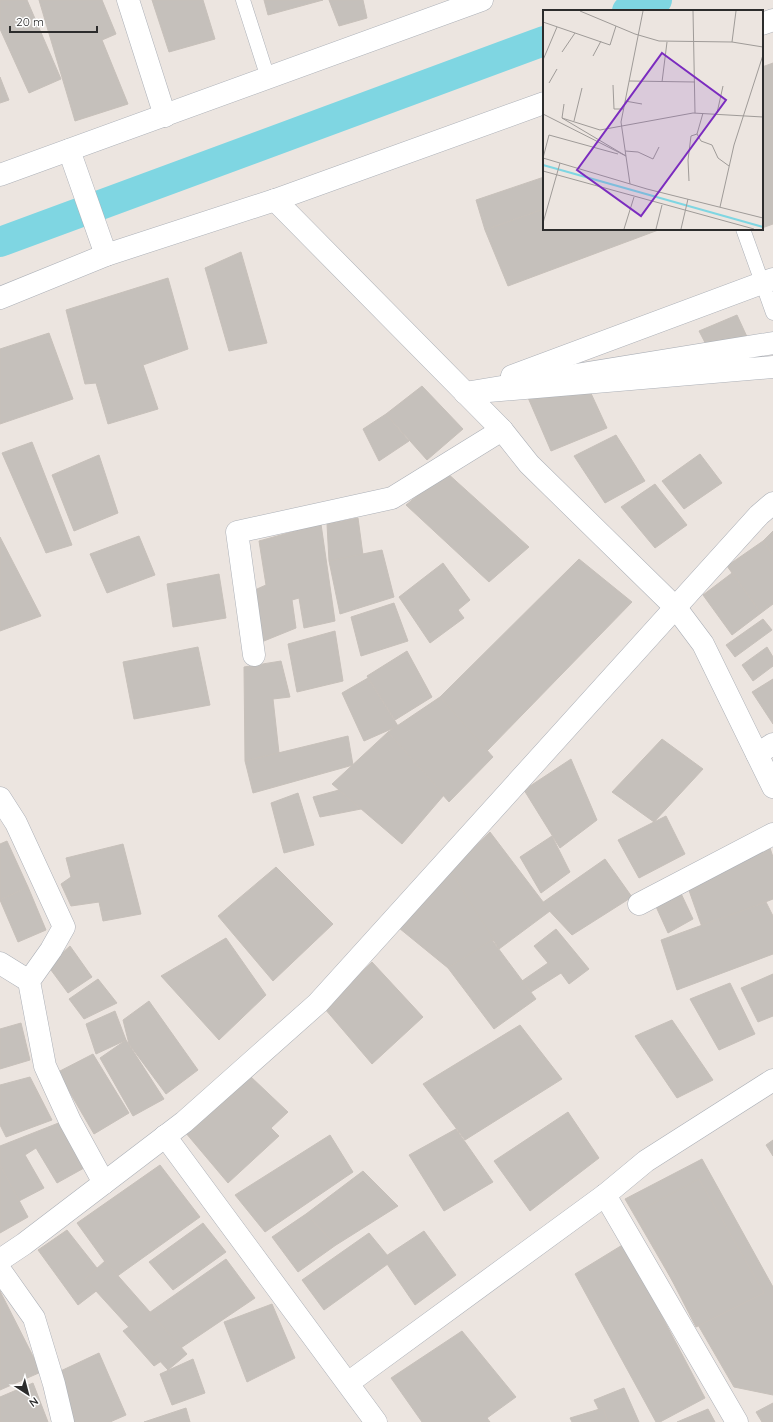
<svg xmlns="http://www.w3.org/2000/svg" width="773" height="1422" viewBox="0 0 773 1422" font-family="Quicksand,sans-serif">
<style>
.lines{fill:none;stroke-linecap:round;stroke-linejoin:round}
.canal{stroke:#7fd6e2;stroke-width:30}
.building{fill:#c5c0bb;stroke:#c7c0ba}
.lane-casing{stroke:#acb0b7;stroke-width:15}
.street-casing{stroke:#acb0b7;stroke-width:23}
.secondary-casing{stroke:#acb0b7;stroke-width:23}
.lane{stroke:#fff;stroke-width:14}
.street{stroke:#fff;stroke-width:22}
.secondary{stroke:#fff;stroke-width:22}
.inset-river{fill:none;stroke:#7fd6e2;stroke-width:2}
.inset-road{fill:none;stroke:#9f9b98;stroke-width:1}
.view{fill:#7b2cbf;fill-opacity:0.15;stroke:#7b2cbf;stroke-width:2}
.inset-edge{fill:none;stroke:#2c2c2c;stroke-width:2}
</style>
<rect width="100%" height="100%" fill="#ece5e0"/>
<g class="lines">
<g class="canal">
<polyline points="627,11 657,0"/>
<polyline points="0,242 544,41"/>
</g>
</g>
<g class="building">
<polygon points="0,0 27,0 61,79 29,93 0,29"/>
<polygon points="39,0 102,0 116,34 102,40 128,104 75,121"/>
<polygon points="152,0 203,0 215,39 169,52"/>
<polygon points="264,0 323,0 268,15"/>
<polygon points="329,0 363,0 367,18 339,26"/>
<polygon points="773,63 773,126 762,130 762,67"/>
<polygon points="0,77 9,100 0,103"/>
<polygon points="773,126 773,224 762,228 762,130"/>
<polygon points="544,177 544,209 485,230 476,200"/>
<polygon points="544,209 544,229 661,229 508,286 485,230"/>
<polygon points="241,252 267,343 229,351 205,268"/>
<polygon points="168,278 188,349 143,365 158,409 108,424 96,383 85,384 66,310"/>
<polygon points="737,315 748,339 712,356 699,331"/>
<polygon points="49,333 73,399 0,424 0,349"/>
<polygon points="577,363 607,428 551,451 523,386"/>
<polygon points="422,386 463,429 427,460 386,414"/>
<polygon points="386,414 409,441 379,461 363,429"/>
<polygon points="616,435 645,481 605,503 574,456"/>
<polygon points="32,442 72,545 46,553 2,453"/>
<polygon points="700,454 722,483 684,509 662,481"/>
<polygon points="99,455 118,513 74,531 52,475"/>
<polygon points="446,472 529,547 489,582 406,505"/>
<polygon points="655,484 687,525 655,548 621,507"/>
<polygon points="358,518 363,555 329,561 327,524"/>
<polygon points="321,524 335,621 304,628 299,598 292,600 296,628 259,643 256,613 257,589 266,585 259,541"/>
<polygon points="773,531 773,555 763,541"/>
<polygon points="139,536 155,575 107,593 90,554"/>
<polygon points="0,537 41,616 0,631"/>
<polygon points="763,541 773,555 773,604 761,613 727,566"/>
<polygon points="382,550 394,597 340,614 329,561"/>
<polygon points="579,559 632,602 487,751 440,697"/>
<polygon points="443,563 470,600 458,610 464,618 430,643 399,597"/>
<polygon points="732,573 761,613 732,635 703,595"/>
<polygon points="219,574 226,618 173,627 167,584"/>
<polygon points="394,603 408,641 361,656 351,617"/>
<polygon points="763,619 772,630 735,657 726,645"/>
<polygon points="335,631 343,681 297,692 288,644"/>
<polygon points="198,647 210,705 134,719 123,662"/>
<polygon points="767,647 773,657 773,666 753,681 742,665"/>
<polygon points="407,651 432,697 395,720 367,676"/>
<polygon points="281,661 290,697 273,699 279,753 245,761 244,667"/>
<polygon points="368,678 398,726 364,741 342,693"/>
<polygon points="773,679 773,724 752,692"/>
<polygon points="440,697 493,757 449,802 388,732"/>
<polygon points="388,732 444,795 402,844 332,784"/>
<polygon points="348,736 353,765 253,793 245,761"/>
<polygon points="662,739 703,769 654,822 612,792"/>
<polygon points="571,759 597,820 560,848 524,790"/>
<polygon points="339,790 361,809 320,817 313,797"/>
<polygon points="298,793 314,845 284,853 271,803"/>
<polygon points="666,816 685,854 639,878 618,840"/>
<polygon points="490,832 550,911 499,949 450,870"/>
<polygon points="552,836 570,872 541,893 520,857"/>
<polygon points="7,841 28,887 0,900 0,844"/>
<polygon points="123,844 141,914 103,921 99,902 71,906 61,884 71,877 66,858"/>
<polygon points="770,848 773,857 773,899 702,927 686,882"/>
<polygon points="605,859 632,897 572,935 542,903"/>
<polygon points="276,867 333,924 273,981 218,916"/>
<polygon points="450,870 494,940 448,968 399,928"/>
<polygon points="28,887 46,930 18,942 0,900"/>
<polygon points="678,887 693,919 668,933 653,900"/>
<polygon points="766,902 773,916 773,954 677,990 661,940"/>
<polygon points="556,929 589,969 569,984 561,973 531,992 522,981 548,963 534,946"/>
<polygon points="226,938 266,995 219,1040 161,976"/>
<polygon points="492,940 536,999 494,1029 448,968"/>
<polygon points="70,946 92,977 68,993 48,966"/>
<polygon points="372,962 423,1017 372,1064 325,1009"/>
<polygon points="773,974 773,1016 758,1022 741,988"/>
<polygon points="98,979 117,1003 84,1019 69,999"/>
<polygon points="730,983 755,1034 719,1050 690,999"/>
<polygon points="149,1001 198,1070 166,1094 129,1044 123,1020"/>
<polygon points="115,1011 126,1040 96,1054 86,1024"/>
<polygon points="672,1020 713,1080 677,1098 635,1036"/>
<polygon points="21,1023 30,1060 0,1069 0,1029"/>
<polygon points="520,1025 562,1079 465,1140 423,1084"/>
<polygon points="126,1040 164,1099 133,1116 100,1058"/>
<polygon points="93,1054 129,1113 94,1134 58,1072"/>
<polygon points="250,1076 288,1112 271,1128 279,1136 228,1183 185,1132"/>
<polygon points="30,1077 52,1120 6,1137 0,1125 0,1085"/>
<polygon points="568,1112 599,1158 530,1211 494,1161"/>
<polygon points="61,1122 84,1168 57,1183 36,1148 25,1155 44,1188 19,1201 0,1165 0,1146"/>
<polygon points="456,1129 493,1182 444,1211 409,1155"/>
<polygon points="330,1135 353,1172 265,1232 235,1195"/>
<polygon points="773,1140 773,1156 766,1145"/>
<polygon points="702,1159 773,1287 773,1395 734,1387 625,1199"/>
<polygon points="0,1165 28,1217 0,1233"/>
<polygon points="160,1165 200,1217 116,1277 77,1223"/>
<polygon points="363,1171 398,1206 336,1245 306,1214"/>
<polygon points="699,1179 764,1293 696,1327 637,1212"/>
<polygon points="306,1214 336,1245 298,1272 272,1237"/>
<polygon points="203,1223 226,1252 173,1290 149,1262"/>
<polygon points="67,1230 108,1282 78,1305 38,1250"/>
<polygon points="424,1231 456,1275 415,1305 383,1258"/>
<polygon points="369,1233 392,1261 324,1310 302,1280"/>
<polygon points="624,1244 705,1398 660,1422 656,1422 575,1274"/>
<polygon points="226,1259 255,1298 154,1366 123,1331"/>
<polygon points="105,1261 187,1354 168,1370 85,1279"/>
<polygon points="0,1291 41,1372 0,1390"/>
<polygon points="272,1304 295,1358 247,1382 224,1322"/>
<polygon points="462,1331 516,1397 487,1418 490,1422 422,1422 391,1378"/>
<polygon points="99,1353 126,1415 110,1422 70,1422 52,1375"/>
<polygon points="193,1359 205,1393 172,1405 160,1374"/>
<polygon points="33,1383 48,1422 0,1422 0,1397"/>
<polygon points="624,1388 639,1422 605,1422 594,1400"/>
<polygon points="773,1403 773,1422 762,1422 756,1412"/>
<polygon points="186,1408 190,1422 144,1422"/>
<polygon points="603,1408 608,1422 572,1422 570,1418"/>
<polygon points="708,1409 715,1422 677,1422"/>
</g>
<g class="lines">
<defs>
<g id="lane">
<polyline points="243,0 268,78"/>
<polyline points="743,229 773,313"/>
</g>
<g id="street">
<polyline points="128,0 165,116"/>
<polyline points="275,200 502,430 529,464 676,608 703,644 773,787"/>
<polyline points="773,343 465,393 773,367"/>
<polyline points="512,376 773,279"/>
<polyline points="254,655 237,532 392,498 502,430"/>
<polyline points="757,754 773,744"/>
<polyline points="0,798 16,823 64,927 51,950 29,981 45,1066 70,1121 104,1183"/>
<polyline points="639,904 773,834"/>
<polyline points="0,963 29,981"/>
<polyline points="165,1136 376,1422"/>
<polyline points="605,1195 737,1422"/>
<polyline points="0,1260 24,1244 184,1122 318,1003 759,515 773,503"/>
<polyline points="0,1270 34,1318 54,1384 63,1422"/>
<polyline points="348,1383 605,1195 646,1161 773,1080"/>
</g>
<g id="secondary">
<polyline points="762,24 773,20"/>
<polyline points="69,150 106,255"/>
<polyline points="0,175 482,0"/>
<polyline points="0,298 106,255 275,200 544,103"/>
</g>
</defs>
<use href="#lane" class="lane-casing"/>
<use href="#street" class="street-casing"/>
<use href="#secondary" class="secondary-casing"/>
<use href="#lane" class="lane"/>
<use href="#street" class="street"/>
<use href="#secondary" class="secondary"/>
</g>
<g transform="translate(543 10)">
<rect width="220" height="220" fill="#ece5e0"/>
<path class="inset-river" d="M0 155 220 217"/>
<path class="inset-road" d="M37 1 92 24 116 31 189 32 220 37M150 1 152 103M0 12 67 35 73 16M189 32 193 1M19 42 32 23M50 46 58 31M0 50 14 17M86 71 152 72M119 72 124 32M6 73 14 59M70 75 71 99H81M82 91 99 94M174 103 180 76M0 104 83 146 19 108 57 120 150 103 220 107M19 108 21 94M31 111 39 78M154 124 158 131 169 135 175 148 186 156M82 141 95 142 110 149 116 137M0 148 104 179 220 208M0 148 6 125 75 144M0 161 211 219M146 171 145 150 148 126 154 124 160 103M87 174 78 112 100 1M177 197 191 135 220 45M0 213 17 153M81 219 91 187M113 219 119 195M138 219 145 189"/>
<path class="view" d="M119 43 183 90 98 206 34 160Z"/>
<rect width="220" height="220" class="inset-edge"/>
</g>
<g transform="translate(28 1394) rotate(144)" stroke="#ffffff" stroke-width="3" paint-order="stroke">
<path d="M0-3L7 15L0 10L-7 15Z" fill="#2c2c2c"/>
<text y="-6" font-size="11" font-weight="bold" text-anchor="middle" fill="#2c2c2c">N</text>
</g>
<path d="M10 26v6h87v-6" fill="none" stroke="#2c2c2c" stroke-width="2"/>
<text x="16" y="26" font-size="12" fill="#2c2c2c" stroke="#ffffff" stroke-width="3" paint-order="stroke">20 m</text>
</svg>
